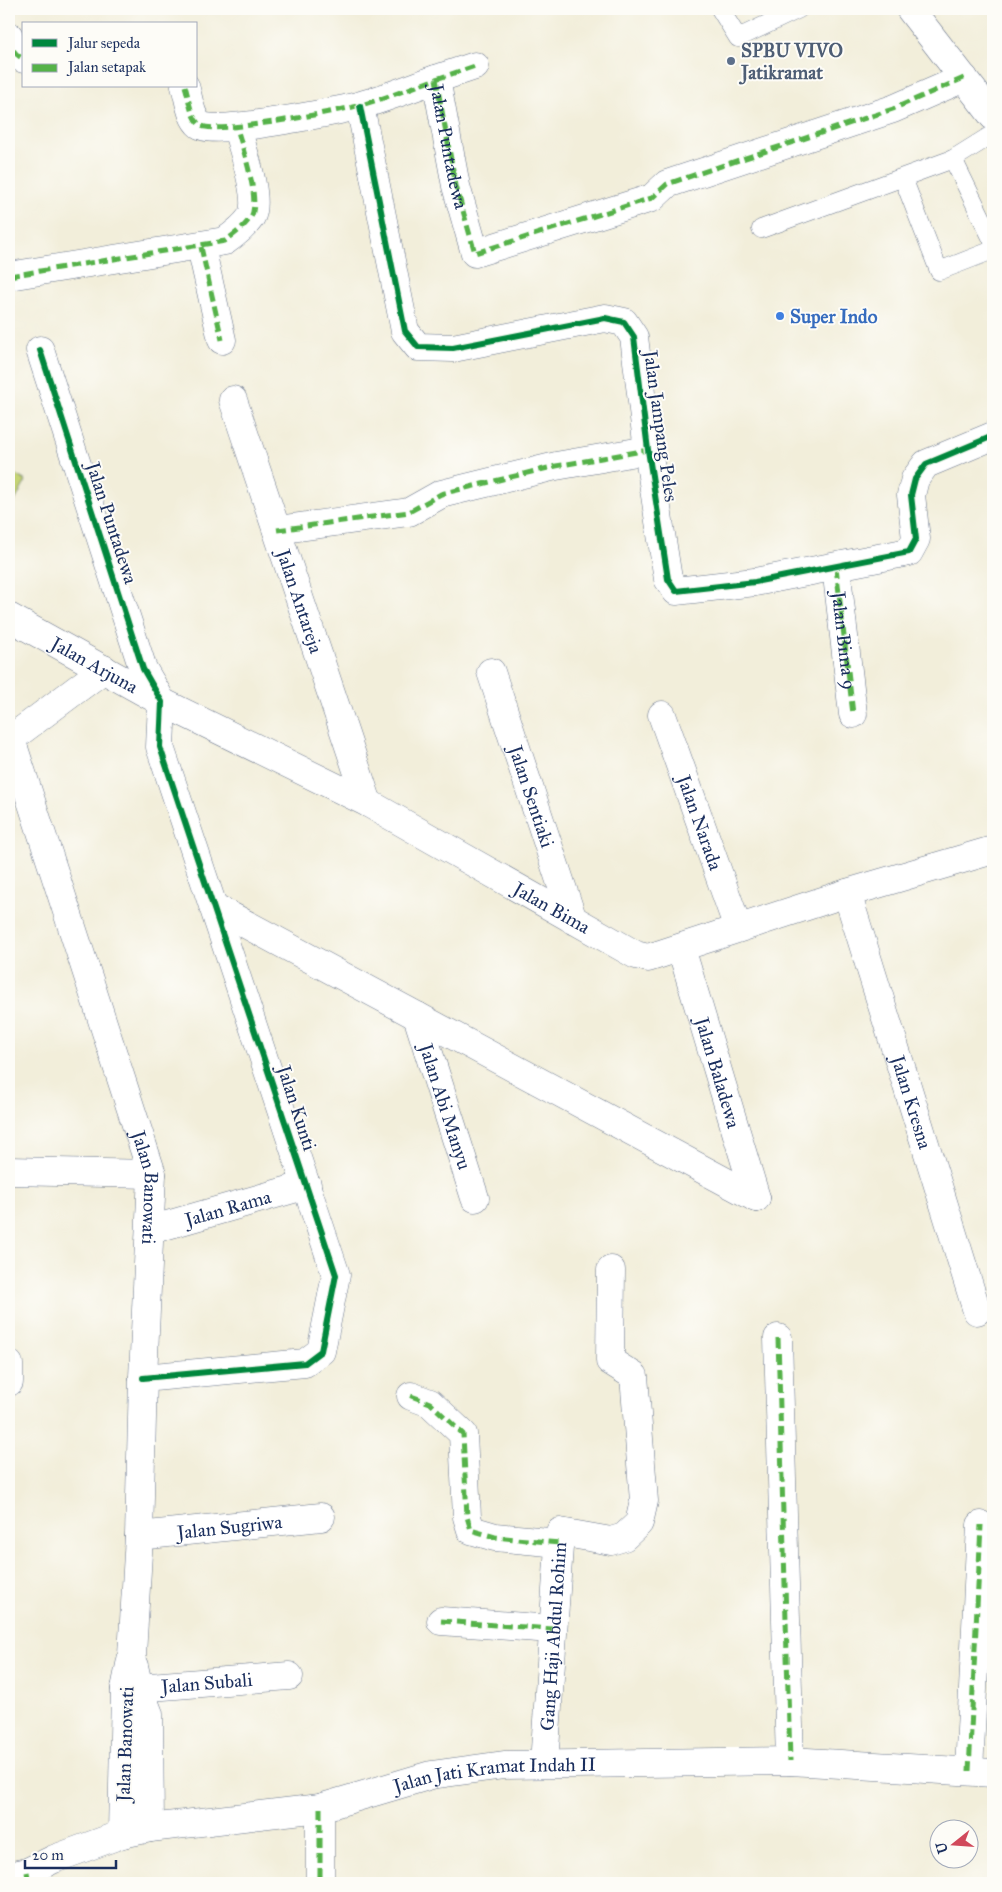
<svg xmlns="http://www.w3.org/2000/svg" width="1002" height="1892" viewBox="0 0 1002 1892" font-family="'IM FELL Great Primer',serif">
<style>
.green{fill:#c5d374;stroke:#708169}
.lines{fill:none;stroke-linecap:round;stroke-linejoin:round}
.service-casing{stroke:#667289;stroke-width:19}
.minor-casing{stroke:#667289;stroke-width:29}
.tertiary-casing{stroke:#667289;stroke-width:29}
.primary-casing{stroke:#667289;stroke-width:29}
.service{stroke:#fff;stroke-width:18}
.minor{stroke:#fff;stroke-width:28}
.tertiary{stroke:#fff;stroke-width:28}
.primary{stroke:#fff;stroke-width:28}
.quiet{stroke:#55b248;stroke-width:5;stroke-dasharray:10 5;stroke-linecap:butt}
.cycleway-casing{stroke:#fdfcf7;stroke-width:9}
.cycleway{stroke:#00873e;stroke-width:6}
.service-dot{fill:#5c6f8a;stroke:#fdfcf7;stroke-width:2}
.shop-dot{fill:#3f7fe0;stroke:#fdfcf7;stroke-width:2}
.labels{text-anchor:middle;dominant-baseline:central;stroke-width:4;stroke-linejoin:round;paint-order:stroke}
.service-label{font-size:19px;font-weight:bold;fill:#4e5e75;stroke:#fdfcf7;text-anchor:start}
.street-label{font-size:19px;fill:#1b2f5e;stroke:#fdfcf7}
.shop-label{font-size:19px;font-weight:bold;fill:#366cbe;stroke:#fdfcf7;text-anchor:start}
</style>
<rect width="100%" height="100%" fill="#fdfcf7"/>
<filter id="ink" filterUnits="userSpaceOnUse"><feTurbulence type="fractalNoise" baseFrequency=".02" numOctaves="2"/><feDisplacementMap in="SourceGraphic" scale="10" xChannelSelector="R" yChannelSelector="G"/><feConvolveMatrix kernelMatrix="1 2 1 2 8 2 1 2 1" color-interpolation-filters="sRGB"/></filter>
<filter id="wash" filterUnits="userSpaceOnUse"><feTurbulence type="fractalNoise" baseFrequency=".0096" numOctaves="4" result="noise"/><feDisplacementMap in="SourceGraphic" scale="20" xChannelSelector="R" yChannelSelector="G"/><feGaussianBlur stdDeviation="1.12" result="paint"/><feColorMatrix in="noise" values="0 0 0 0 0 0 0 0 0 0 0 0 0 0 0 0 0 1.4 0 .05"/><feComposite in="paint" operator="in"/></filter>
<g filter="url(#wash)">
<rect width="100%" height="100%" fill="#f2eeda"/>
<polygon class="green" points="9,471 26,481 9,512"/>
</g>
<g filter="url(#ink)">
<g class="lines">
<defs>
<g id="service">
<polyline points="720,9 738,38 799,9"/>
<polyline points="953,159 993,241"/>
<polyline points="903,178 939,271 993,250"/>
<polyline points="761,229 953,159 993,134"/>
</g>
<g id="minor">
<path d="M9 36C10 46 14 55 24 59"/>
<polyline points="436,79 475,66"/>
<path d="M185 86C189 98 190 117 200 125 213 136 338 111 361 105 386 98 411 88 436 79L456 186 475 253 652 198 667 184 893 109 964 78"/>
<polyline points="360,106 405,331 418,347 453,348 605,318 624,322 634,337 648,450 668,579 676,591 755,582 909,552 916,539 911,495 915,479 926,464 993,436"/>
<polyline points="201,247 222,340"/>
<path d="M9 276 225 241C235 234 244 227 251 217 261 200 242 147 237 128"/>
<polyline points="40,350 143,669 162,702 160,747 336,1275 321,1351 305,1363 143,1378"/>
<path id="s1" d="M233 400 368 803"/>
<polyline points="277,530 409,512 441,494 556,466 648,450"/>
<polyline points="836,567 853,714"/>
<path id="s2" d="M9 617 162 702 368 803 636 955 648 958 847 893 993 850"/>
<path id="s3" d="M491 672 573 920"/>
<path id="s4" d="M662 715 738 928"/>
<path id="s5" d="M11 739 152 1174 143 1378 139 1536 132 1655 125 1689 122 1834"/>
<polyline points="9,740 104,669"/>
<path id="s6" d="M847 893 977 1311"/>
<polyline points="214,907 756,1198"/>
<path id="s7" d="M681 948 756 1198"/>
<path id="s8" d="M417 1016 475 1198"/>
<polyline points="9,1171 152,1174"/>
<path id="s9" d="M150 1230 307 1185"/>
<polyline points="778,1338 790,1761"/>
<polyline points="9,1364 9,1382"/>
<polyline points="411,1396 430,1403 463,1434 467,1517 471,1530 495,1537 559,1543"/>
<path id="s10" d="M139 1536 321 1517"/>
<polyline points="441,1621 552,1629"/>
<polyline points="134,1666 139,1688 149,1714 150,1828"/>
<path id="s11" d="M125 1689 289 1676"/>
<path id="s12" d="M544 1764 560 1532 611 1541 624 1537 639 1523 644 1501 634 1376 610 1361 611 1270"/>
<polyline points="969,1771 981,1525"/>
<polyline points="320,1808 320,1883"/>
</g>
<g id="tertiary">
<path id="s13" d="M9 1876 27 1872 54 1859 122 1834 150 1828 320 1808 431 1775 504 1765 790 1761 993 1773"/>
</g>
<polyline id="primary" points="910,9 993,116"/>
</defs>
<use href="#service" class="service-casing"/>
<use href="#minor" class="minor-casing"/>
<use href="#tertiary" class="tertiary-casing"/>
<use href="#primary" class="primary-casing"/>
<use href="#service" class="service"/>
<use href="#minor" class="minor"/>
<use href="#tertiary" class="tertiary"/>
<use href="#primary" class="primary"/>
<g class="quiet">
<path d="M9 36C10 46 14 55 24 59"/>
<polyline points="436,79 475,66"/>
<path id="s14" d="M185 86C189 98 190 117 200 125 213 136 338 111 361 105 386 98 411 88 436 79L456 186 475 253 652 198 667 184 893 109 964 78"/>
<polyline points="201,247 222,340"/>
<path d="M9 276 225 241C235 234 244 227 251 217 261 200 242 147 237 128"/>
<polyline points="277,530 409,512 441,494 556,466 648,450"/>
<path id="s15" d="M836 567 853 714"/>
<polyline points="778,1338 790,1761"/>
<polyline points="411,1396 430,1403 463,1434 467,1517 471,1530 495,1537 559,1543"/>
<polyline points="441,1621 552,1629"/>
<polyline points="969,1771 981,1525"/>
<polyline points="320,1808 320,1883"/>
<polyline points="27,1872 29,1883"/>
</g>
<defs>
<g id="cycleway">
<polyline points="360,106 405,331 418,347 453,348 605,318 624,322 634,337 648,450 668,579 676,591 755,582 909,552 916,539 911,495 915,479 926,464 993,436"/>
<polyline points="40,350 143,669 162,702 160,747 336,1275 321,1351 305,1363 143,1378"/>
</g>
</defs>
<use href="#cycleway" class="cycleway-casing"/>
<use href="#cycleway" class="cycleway"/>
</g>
</g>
<circle class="service-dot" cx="731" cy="61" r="5"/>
<circle class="shop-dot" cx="780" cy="316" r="5"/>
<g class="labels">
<g class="service-label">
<text x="741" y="50">SPBU VIVO<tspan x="741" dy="22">Jatikramat</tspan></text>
</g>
<g class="street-label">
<text stroke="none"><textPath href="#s14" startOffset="354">Jalan Puntadewa</textPath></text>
<text transform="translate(661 426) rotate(82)">Jalan Jampang Peles</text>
<text transform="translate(112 523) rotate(72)">Jalan Puntadewa</text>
<text stroke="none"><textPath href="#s1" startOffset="212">Jalan Antareja</textPath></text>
<text stroke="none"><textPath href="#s15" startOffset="74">Jalan Bima 9</textPath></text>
<text stroke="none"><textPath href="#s2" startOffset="98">Jalan Arjuna</textPath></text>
<text stroke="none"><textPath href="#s3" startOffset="131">Jalan Sentiaki</textPath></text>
<text stroke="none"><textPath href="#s4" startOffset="114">Jalan Narada</textPath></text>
<text stroke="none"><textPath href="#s2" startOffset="616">Jalan Bima</textPath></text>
<text stroke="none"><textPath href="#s7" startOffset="130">Jalan Baladewa</textPath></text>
<text stroke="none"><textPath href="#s6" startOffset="219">Jalan Kresna</textPath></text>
<text stroke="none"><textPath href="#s8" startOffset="95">Jalan Abi Manyu</textPath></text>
<text transform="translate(297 1108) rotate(72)">Jalan Kunti</text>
<text stroke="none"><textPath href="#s5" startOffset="470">Jalan Banowati</textPath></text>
<text stroke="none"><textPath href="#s9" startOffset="81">Jalan Rama</textPath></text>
<text stroke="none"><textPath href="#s10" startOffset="91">Jalan Sugriwa</textPath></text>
<text stroke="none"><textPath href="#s12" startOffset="128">Gang Haji Abdul Rohim</textPath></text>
<text stroke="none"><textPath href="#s11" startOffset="82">Jalan Subali</textPath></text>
<text transform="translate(125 1744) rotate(-88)">Jalan Banowati</text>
<text stroke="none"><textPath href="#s13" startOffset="500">Jalan Jati Kramat Indah II</textPath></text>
</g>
<g class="shop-label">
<text x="790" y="316">Super Indo</text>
</g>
</g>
<rect width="1002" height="1892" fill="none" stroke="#fdfcf7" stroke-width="30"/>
<rect x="22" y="22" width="175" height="65" fill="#fdfcf7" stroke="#a3aaba"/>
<rect x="32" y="39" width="25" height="8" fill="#00873e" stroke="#a3aaba"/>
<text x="68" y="48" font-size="15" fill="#1b2f5e">Jalur sepeda</text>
<rect x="32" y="64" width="25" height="8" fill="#55b248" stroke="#a3aaba"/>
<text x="68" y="72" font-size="15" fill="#1b2f5e">Jalan setapak</text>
<g transform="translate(954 1844) rotate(253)"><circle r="24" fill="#fdfcf7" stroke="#a3aaba"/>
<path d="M0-4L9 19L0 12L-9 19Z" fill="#d1495b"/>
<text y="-8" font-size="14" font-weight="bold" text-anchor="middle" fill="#1b2f5e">U</text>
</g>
<path d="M25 1860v8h91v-8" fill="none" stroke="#1b2f5e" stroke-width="2.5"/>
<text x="32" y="1860" font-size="15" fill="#1b2f5e" stroke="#fdfcf7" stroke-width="4" paint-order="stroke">20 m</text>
</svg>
